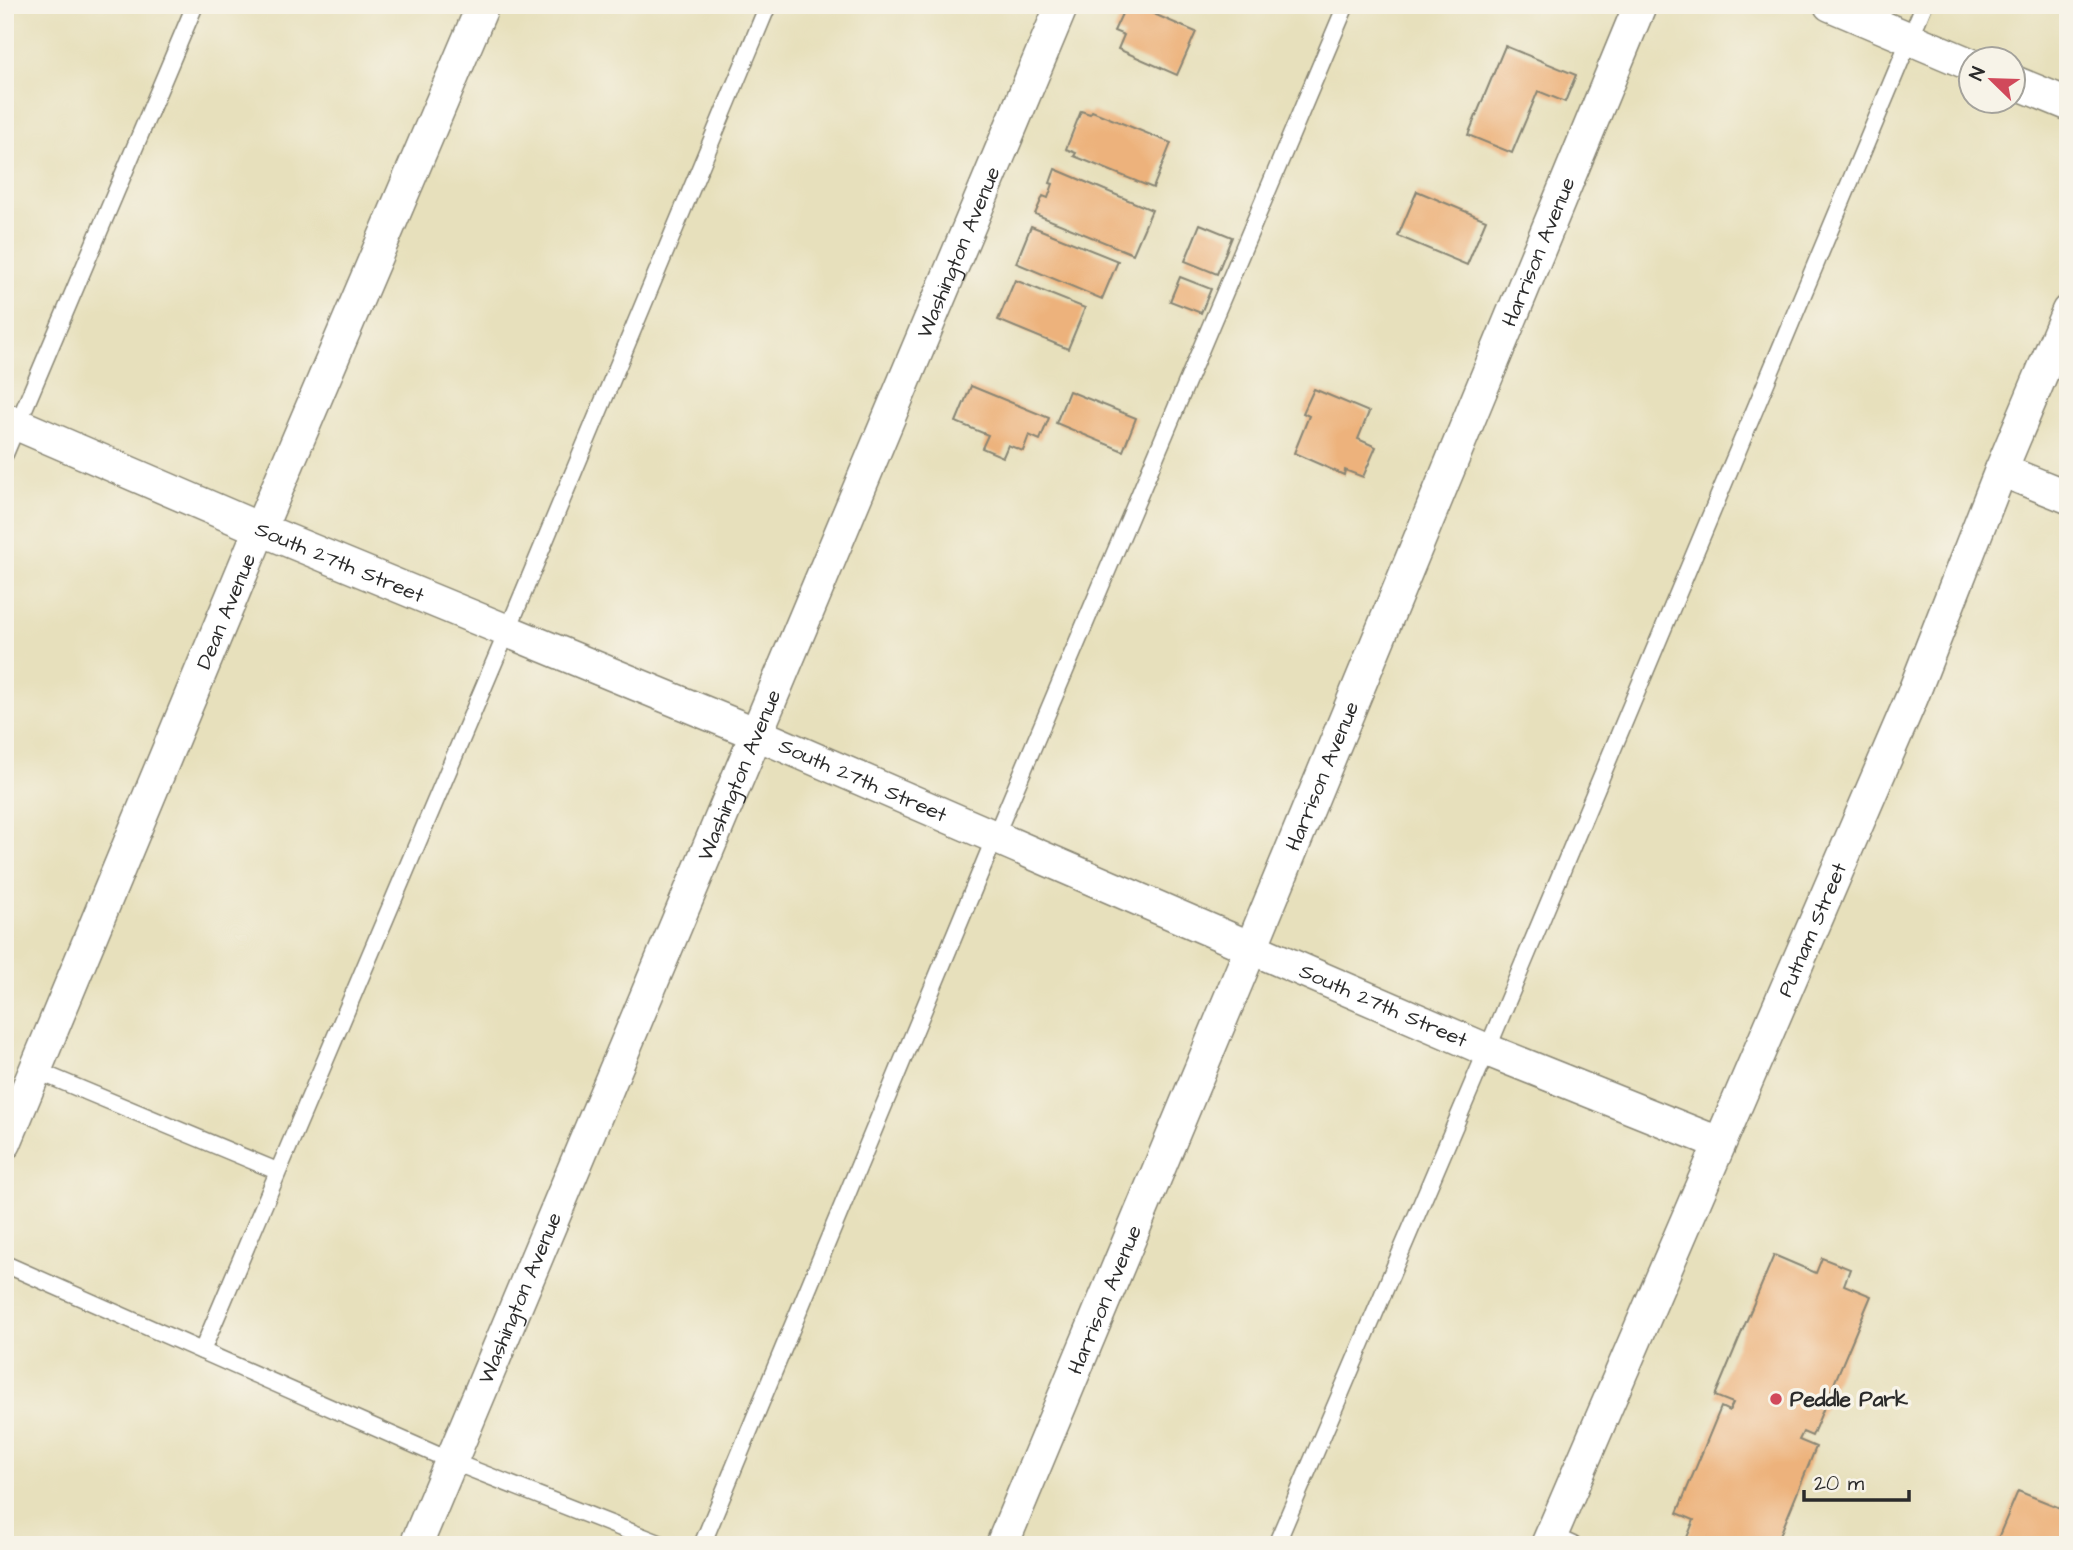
<svg xmlns="http://www.w3.org/2000/svg" width="2073" height="1550" viewBox="0 0 2073 1550" font-family="'Architects Daughter',sans-serif">
<style>
.building{fill:#edb27c}
.lines{fill:none;stroke-linecap:round;stroke-linejoin:round}
.lane-casing{stroke:#898674;stroke-width:19}
.street-casing{stroke:#898674;stroke-width:35}
.lane{stroke:#fff;stroke-width:16}
.street{stroke:#fff;stroke-width:32}
.poi-dot{fill:#d1495b;stroke:#f7f3e8;stroke-width:2.5}
.labels{text-anchor:middle;dominant-baseline:central;stroke-width:7;stroke-linejoin:round;paint-order:stroke}
.street-label{font-size:21px;fill:#2b2b2b;stroke:#f7f3e8}
.poi-label{font-size:21px;font-weight:bold;fill:#2b2b2b;stroke:#f7f3e8;text-anchor:start}
</style>
<rect width="100%" height="100%" fill="#f7f3e8"/>
<filter id="ink" filterUnits="userSpaceOnUse"><feTurbulence type="fractalNoise" baseFrequency=".0143" numOctaves="2"/><feDisplacementMap in="SourceGraphic" scale="14" xChannelSelector="R" yChannelSelector="G"/><feConvolveMatrix kernelMatrix="1 2 1 2 8 2 1 2 1" color-interpolation-filters="sRGB"/></filter>
<filter id="wash" filterUnits="userSpaceOnUse"><feTurbulence type="fractalNoise" baseFrequency=".00686" numOctaves="4" result="noise"/><feDisplacementMap in="SourceGraphic" scale="28" xChannelSelector="R" yChannelSelector="G"/><feGaussianBlur stdDeviation="1.57" result="paint"/><feColorMatrix in="noise" values="0 0 0 0 0 0 0 0 0 0 0 0 0 0 0 0 0 1.4 0 .05"/><feComposite in="paint" operator="in"/></filter>
<g filter="url(#wash)">
<rect width="100%" height="100%" fill="#e7e0bc"/>
<g id="blocks">
<g class="building">
<polygon points="1126,5 1133,5 1196,32 1177,75 1118,49 1124,35 1114,31"/>
<polygon points="1505,46 1576,75 1565,102 1538,91 1512,153 1468,135"/>
<polygon points="1081,111 1090,114 1092,111 1171,143 1153,188 1074,156 1076,153 1066,149"/>
<polygon points="1055,169 1152,210 1133,254 1035,214 1043,196 1048,198 1053,184 1050,183"/>
<polygon points="1417,191 1486,220 1467,265 1398,236"/>
<polygon points="1200,224 1232,237 1217,274 1185,261"/>
<polygon points="1031,226 1118,261 1102,299 1016,263"/>
<polygon points="1180,277 1211,289 1201,313 1170,301"/>
<polygon points="1015,280 1085,308 1068,349 998,320"/>
<polygon points="971,386 1049,418 1040,440 1029,435 1023,451 1008,445 1003,457 982,448 988,435 956,422"/>
<polygon points="1314,389 1369,412 1358,439 1376,447 1363,477 1345,470 1344,475 1294,453 1309,416 1303,413"/>
<polygon points="1069,391 1136,418 1123,451 1056,423"/>
<polygon points="1774,1255 1816,1273 1822,1258 1850,1269 1844,1285 1871,1296 1812,1436 1803,1432 1799,1440 1816,1447 1776,1545 1684,1545 1694,1520 1677,1513 1721,1407 1729,1411 1733,1403 1715,1396"/>
<polygon points="2018,1491 2060,1508 2066,1494 2068,1495 2068,1545 1995,1545"/>
</g>
</g>
</g>
<g filter="url(#ink)">
<use href="#blocks" fill-opacity="0" stroke="#898674" stroke-width="2"/>
<g class="lines">
<defs>
<g id="lane">
<polyline points="5,454 195,5"/>
<polyline points="35,1070 277,1171"/>
<polyline points="5,1264 451,1461 664,1545"/>
<polyline points="202,1351 507,632 768,5"/>
<polyline points="1551,1535 1573,1545"/>
<polyline points="702,1545 995,837 1346,5"/>
<polyline points="1276,1545 1487,1050 1924,5"/>
</g>
<g id="street">
<polyline points="1830,5 1972,65"/>
<polyline points="2014,82 2068,104"/>
<path id="s1" d="M5 419 260 529 757 734 1487 1050 1719 1143"/>
<polyline points="2001,470 2068,497"/>
<path id="s2" d="M5 1143 260 529 483 5"/>
<path id="s3" d="M416 1545 1062 5"/>
<path id="s4" d="M1002 1545 1251 948 1640 5"/>
<path id="s5" d="M1547 1545 1912 697 2001 470 2068 311"/>
</g>
</defs>
<use href="#lane" class="lane-casing"/>
<use href="#street" class="street-casing"/>
<use href="#lane" class="lane"/>
<use href="#street" class="street"/>
</g>
</g>
<circle class="poi-dot" cx="1776" cy="1399" r="7"/>
<g class="labels">
<g class="street-label">
<text stroke="none"><textPath href="#s4" startOffset="1400">Harrison Avenue</textPath></text>
<text stroke="none"><textPath href="#s3" startOffset="1402">Washington Avenue</textPath></text>
<text stroke="none"><textPath href="#s1" startOffset="364">South 27th Street</textPath></text>
<text stroke="none"><textPath href="#s2" startOffset="576">Dean Avenue</textPath></text>
<text stroke="none"><textPath href="#s3" startOffset="835">Washington Avenue</textPath></text>
<text stroke="none"><textPath href="#s4" startOffset="833">Harrison Avenue</textPath></text>
<text stroke="none"><textPath href="#s1" startOffset="931">South 27th Street</textPath></text>
<text stroke="none"><textPath href="#s5" startOffset="670">Putnam Street</textPath></text>
<text stroke="none"><textPath href="#s1" startOffset="1498">South 27th Street</textPath></text>
<text stroke="none"><textPath href="#s3" startOffset="268">Washington Avenue</textPath></text>
<text stroke="none"><textPath href="#s4" startOffset="266">Harrison Avenue</textPath></text>
</g>
<g class="poi-label">
<text x="1790" y="1399">Peddle Park</text>
</g>
</g>
<rect width="2073" height="1550" fill="none" stroke="#f7f3e8" stroke-width="28"/>
<g transform="translate(1992 80) rotate(293)"><circle r="33" fill="#f7f3e8" stroke="#a5a39c" stroke-width="2"/>
<path d="M0-5L12 26L0 18L-12 26Z" fill="#d1495b"/>
<text y="-10" font-size="19" font-weight="bold" text-anchor="middle" fill="#2b2b2b">N</text>
</g>
<path d="M1804 1490v10h105v-10" fill="none" stroke="#2b2b2b" stroke-width="3.5"/>
<text x="1814" y="1490" font-size="21" fill="#2b2b2b" stroke="#f7f3e8" stroke-width="5" paint-order="stroke">20 m</text>
</svg>
